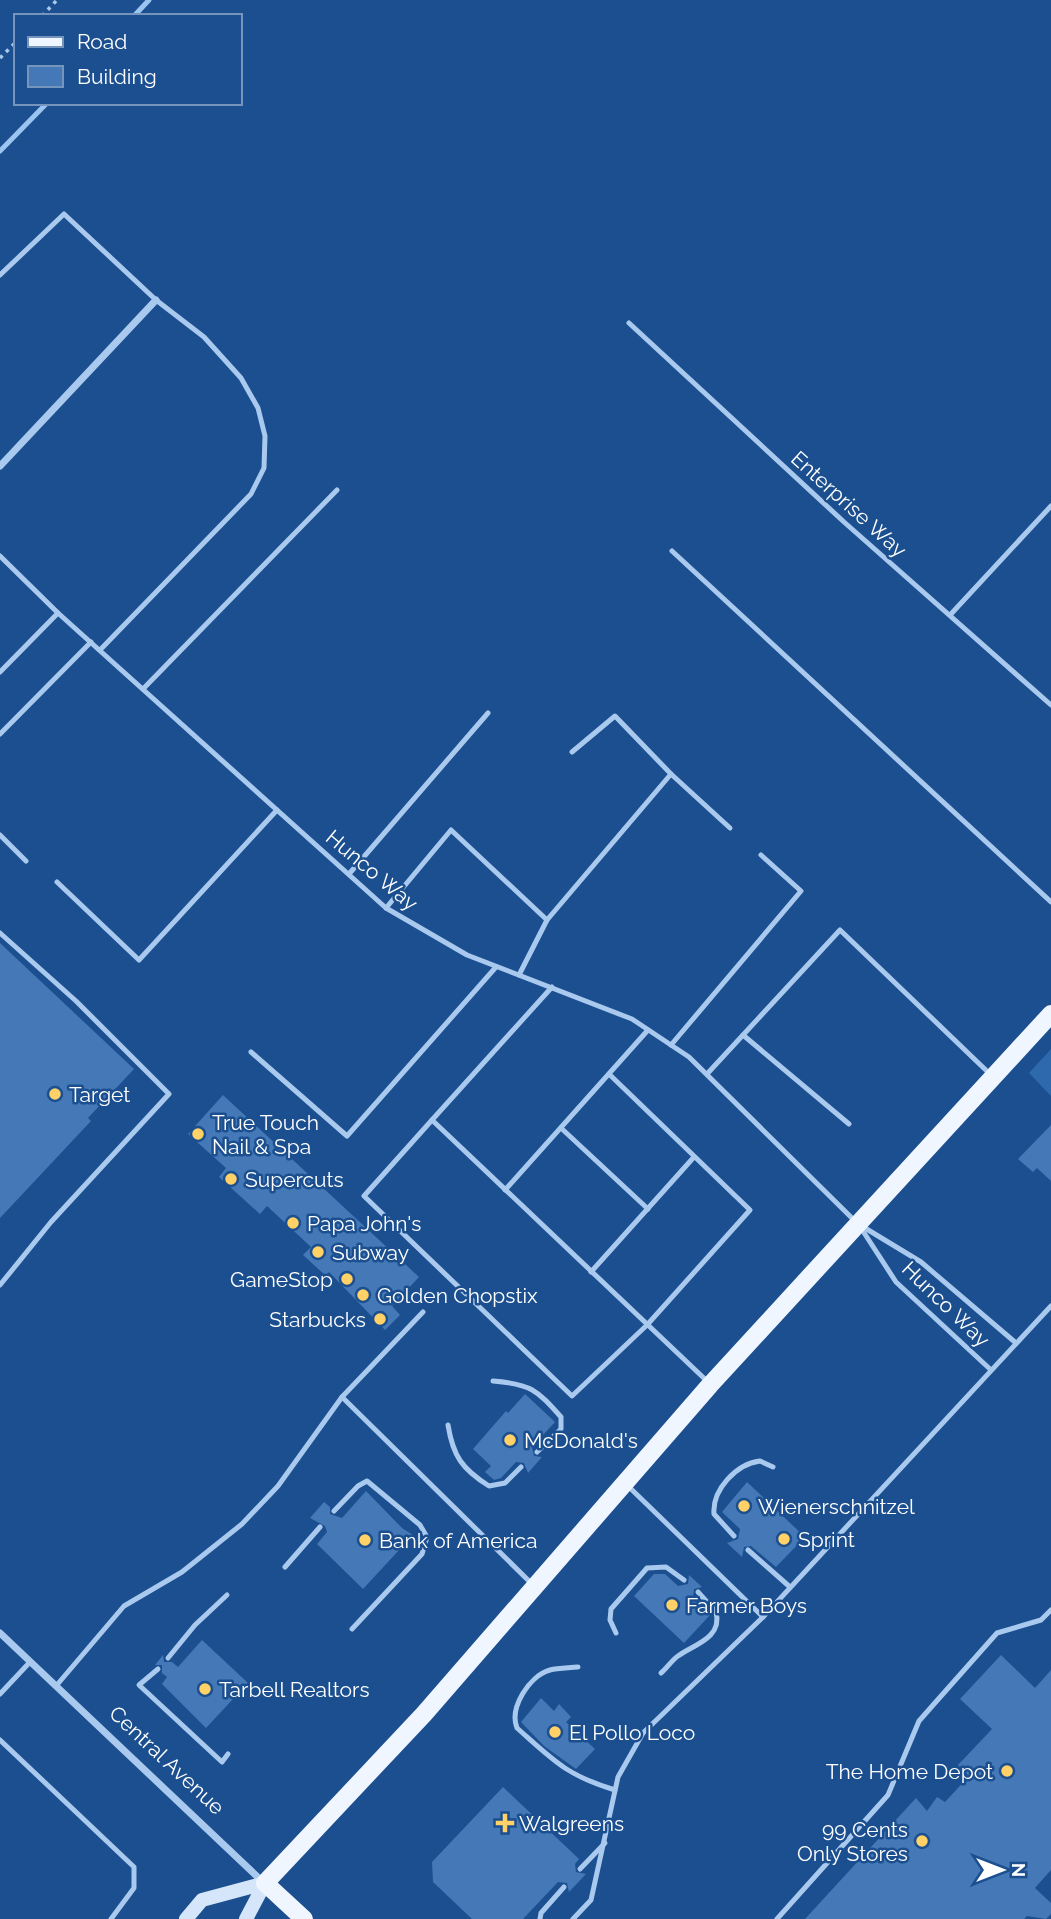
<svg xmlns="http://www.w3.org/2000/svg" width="1051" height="1919" viewBox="0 0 1051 1919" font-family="Raleway,sans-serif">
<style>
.green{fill:#2e69ad}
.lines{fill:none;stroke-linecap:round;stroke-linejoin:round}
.stream{stroke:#9cc4f0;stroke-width:5}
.building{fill:#4478b7}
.path{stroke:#a9c9ee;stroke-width:3.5;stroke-dasharray:3.5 5;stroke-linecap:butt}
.lane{stroke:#a9c9ee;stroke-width:5}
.street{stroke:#a9c9ee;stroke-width:7}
.secondary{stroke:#d6e6fa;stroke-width:14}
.primary{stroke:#f0f6ff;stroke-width:18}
.poi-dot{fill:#ffd166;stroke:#1b4f8f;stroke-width:2.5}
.labels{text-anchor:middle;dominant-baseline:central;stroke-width:5;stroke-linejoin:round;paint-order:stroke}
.street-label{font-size:21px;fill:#fff;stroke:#1b4f8f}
.poi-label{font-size:21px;fill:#fff;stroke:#1b4f8f;text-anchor:start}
</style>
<rect width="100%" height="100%" fill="#1b4f8f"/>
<polygon class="green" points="1051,1049 1051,1096 1029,1073"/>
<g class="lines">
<g class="stream">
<polyline points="134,16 149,0"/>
<polyline points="0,151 47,103"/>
</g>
</g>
<g class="building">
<polygon points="0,943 134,1069 88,1118 91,1121 0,1218"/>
<polygon points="223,1095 419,1277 392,1306 400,1315 385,1330 329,1272 326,1276 303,1255 311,1247 267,1206 260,1214 219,1177 226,1168 188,1134"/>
<polygon points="1051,1125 1051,1181 1037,1168 1033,1172 1018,1159"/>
<polygon points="525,1394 555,1422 532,1447 534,1456 542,1457 528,1473 524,1463 516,1462 501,1478 494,1480 485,1472 491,1466 473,1449 506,1411 508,1413"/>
<polygon points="747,1482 805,1537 776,1567 751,1546 744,1547 742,1557 727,1543 738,1539 740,1529 722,1512"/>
<polygon points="366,1491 402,1528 413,1535 363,1589 317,1544 327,1532 325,1526 310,1518 324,1502 330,1507 330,1514 342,1518"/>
<polygon points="654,1574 665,1574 678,1586 688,1584 689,1575 702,1587 694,1589 693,1598 710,1615 684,1643 634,1596"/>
<polygon points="202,1640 248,1683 206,1728 162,1684 167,1677 162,1673 162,1665 155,1665 163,1655 164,1662 172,1662 178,1667"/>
<polygon points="1001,1655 1035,1688 1051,1670 1051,1870 1035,1888 1051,1903 1051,1914 1046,1919 1027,1916 1024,1919 805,1919 916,1798 927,1811 937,1797 945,1802 969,1776 958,1765 992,1729 960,1699"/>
<polygon points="541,1698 554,1711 559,1704 571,1717 566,1722 595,1749 576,1769 544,1746 521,1722"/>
<polygon points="503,1787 579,1859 575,1864 576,1872 586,1874 569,1892 567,1883 558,1882 523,1919 472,1919 433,1882 432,1862"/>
</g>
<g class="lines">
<g class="path">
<polyline points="42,16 57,0"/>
<polyline points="0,58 16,42"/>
</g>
<g class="lane">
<polyline points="0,275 64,214 156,300 204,337 241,378 258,408 265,436 264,468 251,494 100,650"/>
<polyline points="629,323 844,522 1051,705"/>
<polyline points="672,551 1051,902"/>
<polyline points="0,556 58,613 386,908 467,955 632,1019 689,1057 859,1225 896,1282 991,1370"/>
<polyline points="951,614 1051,506"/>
<polyline points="0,672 58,613"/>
<polyline points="143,689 337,490"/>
<polyline points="0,734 91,642"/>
<polyline points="671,774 730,828"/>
<polyline points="0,835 26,861"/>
<polyline points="349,874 488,713"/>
<polyline points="57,882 139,960 277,810"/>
<polyline points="386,908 451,830 547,920"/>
<polyline points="0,933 76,1001 169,1094 51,1222 0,1285"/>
<polyline points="519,975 547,920 671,774 615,716 572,752"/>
<polyline points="552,987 432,1120 708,1382"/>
<polyline points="743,1035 849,1124"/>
<polyline points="671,1045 801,891 761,855"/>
<polyline points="251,1052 347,1136 496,967"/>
<polyline points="707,1074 840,930 992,1076"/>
<polyline points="432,1120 364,1196 572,1396 647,1325 750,1210 609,1074"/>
<polyline points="561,1128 648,1209"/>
<polyline points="505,1190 648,1030"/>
<polyline points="860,1225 921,1262 1016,1343"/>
<polyline points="591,1272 694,1157"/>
<path d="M493 1381C531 1384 537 1390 561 1417V1429L537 1452"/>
<polyline points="342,1397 532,1584"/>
<path d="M448 1425C453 1456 462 1469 489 1486L505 1483 521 1467"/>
<polyline points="628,1486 763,1617"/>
<polyline points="334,1511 358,1486 367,1481 420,1525 427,1537 422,1554 352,1629"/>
<path d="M734 1536 714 1514C712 1490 736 1464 760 1461L773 1467"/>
<polyline points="748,1550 790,1587"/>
<polyline points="285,1567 320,1527"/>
<polyline points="616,1633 610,1620 611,1609 647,1568 666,1567 684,1580"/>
<polyline points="168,1658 195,1625 227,1595"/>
<path d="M578 1667C569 1668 558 1668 550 1670 529 1676 509 1708 517 1728 554 1761 566 1775 615 1790"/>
<polyline points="158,1669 139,1685 222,1762 228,1754"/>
<path d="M661 1673C667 1668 672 1660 678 1656 693 1645 723 1638 716 1612L698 1592"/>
<polyline points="56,1686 124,1606 182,1572 242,1524 278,1486 342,1397 423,1312"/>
<polyline points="0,1694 30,1662"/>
<polyline points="0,1740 134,1867 134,1888 111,1919"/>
<polyline points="580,1869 605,1843"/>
<polyline points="540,1919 541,1913 564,1887"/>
<polyline points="573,1919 591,1900 618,1777 643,1733 763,1617 1051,1306"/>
<polyline points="777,1919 888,1795 919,1721 934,1704 997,1633 1041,1620 1051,1610"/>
</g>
<g class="street">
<polyline points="0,466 156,300"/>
<polyline points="0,1633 264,1883"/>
</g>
<g class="secondary">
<polyline points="186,1919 202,1900 265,1883"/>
<polyline points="246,1919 265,1883"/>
</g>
<polyline class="primary" points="304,1919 265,1883 424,1714 710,1385 1051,1014"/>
</g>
<g class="poi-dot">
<circle cx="55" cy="1094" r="7"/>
<circle cx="198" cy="1134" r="7"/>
<circle cx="231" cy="1179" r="7"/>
<circle cx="293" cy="1223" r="7"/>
<circle cx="318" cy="1252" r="7"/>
<circle cx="347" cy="1279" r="7"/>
<circle cx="363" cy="1295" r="7"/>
<circle cx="380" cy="1319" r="7"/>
<circle cx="510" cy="1440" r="7"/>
<circle cx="744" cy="1506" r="7"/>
<circle cx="784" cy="1539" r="7"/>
<circle cx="365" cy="1540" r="7"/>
<circle cx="672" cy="1605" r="7"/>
<circle cx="205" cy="1689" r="7"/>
<circle cx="555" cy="1732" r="7"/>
<circle cx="1007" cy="1771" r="7"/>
<path d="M501.5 1812.5h7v7h7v7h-7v7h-7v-7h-7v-7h7z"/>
<circle cx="922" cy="1841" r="7"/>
</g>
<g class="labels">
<g class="street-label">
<text transform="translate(849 504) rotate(42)">Enterprise Way</text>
<text transform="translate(372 870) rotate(40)">Hunco Way</text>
<text transform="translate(946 1304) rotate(44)">Hunco Way</text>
<text transform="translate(167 1760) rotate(43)">Central Avenue</text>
</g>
<g class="poi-label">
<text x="69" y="1094">Target</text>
<text x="212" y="1122">True Touch<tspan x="212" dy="24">Nail &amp; Spa</tspan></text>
<text x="245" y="1179">Supercuts</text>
<text x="307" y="1223">Papa John's</text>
<text x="332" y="1252">Subway</text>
<text x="333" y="1279" text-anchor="end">GameStop</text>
<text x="377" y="1295">Golden Chopstix</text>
<text x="366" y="1319" text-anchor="end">Starbucks</text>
<text x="524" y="1440">McDonald's</text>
<text x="758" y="1506">Wienerschnitzel</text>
<text x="798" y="1539">Sprint</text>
<text x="379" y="1540">Bank of America</text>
<text x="686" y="1605">Farmer Boys</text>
<text x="219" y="1689">Tarbell Realtors</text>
<text x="569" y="1732">El Pollo Loco</text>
<text x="993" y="1771" text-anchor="end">The Home Depot</text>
<text x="519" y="1823">Walgreens</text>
<text x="908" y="1829" text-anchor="end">99 Cents<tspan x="908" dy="24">Only Stores</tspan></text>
</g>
</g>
<rect x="14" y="14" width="228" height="91" fill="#1b4f8f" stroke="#7695bc" stroke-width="2"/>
<rect x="28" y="37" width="35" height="10" fill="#f0f6ff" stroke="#7695bc" stroke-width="2"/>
<text x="77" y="49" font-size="21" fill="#ffffff">Road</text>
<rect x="28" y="66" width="35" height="21" fill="#4478b7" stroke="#7695bc" stroke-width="2"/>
<text x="77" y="84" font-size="21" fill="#ffffff">Building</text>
<g transform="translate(1002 1870) rotate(90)" stroke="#1b4f8f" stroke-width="5" paint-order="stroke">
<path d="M0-5L12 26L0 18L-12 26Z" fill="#ffffff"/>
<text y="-10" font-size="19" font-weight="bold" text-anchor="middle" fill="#ffffff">N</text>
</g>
</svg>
